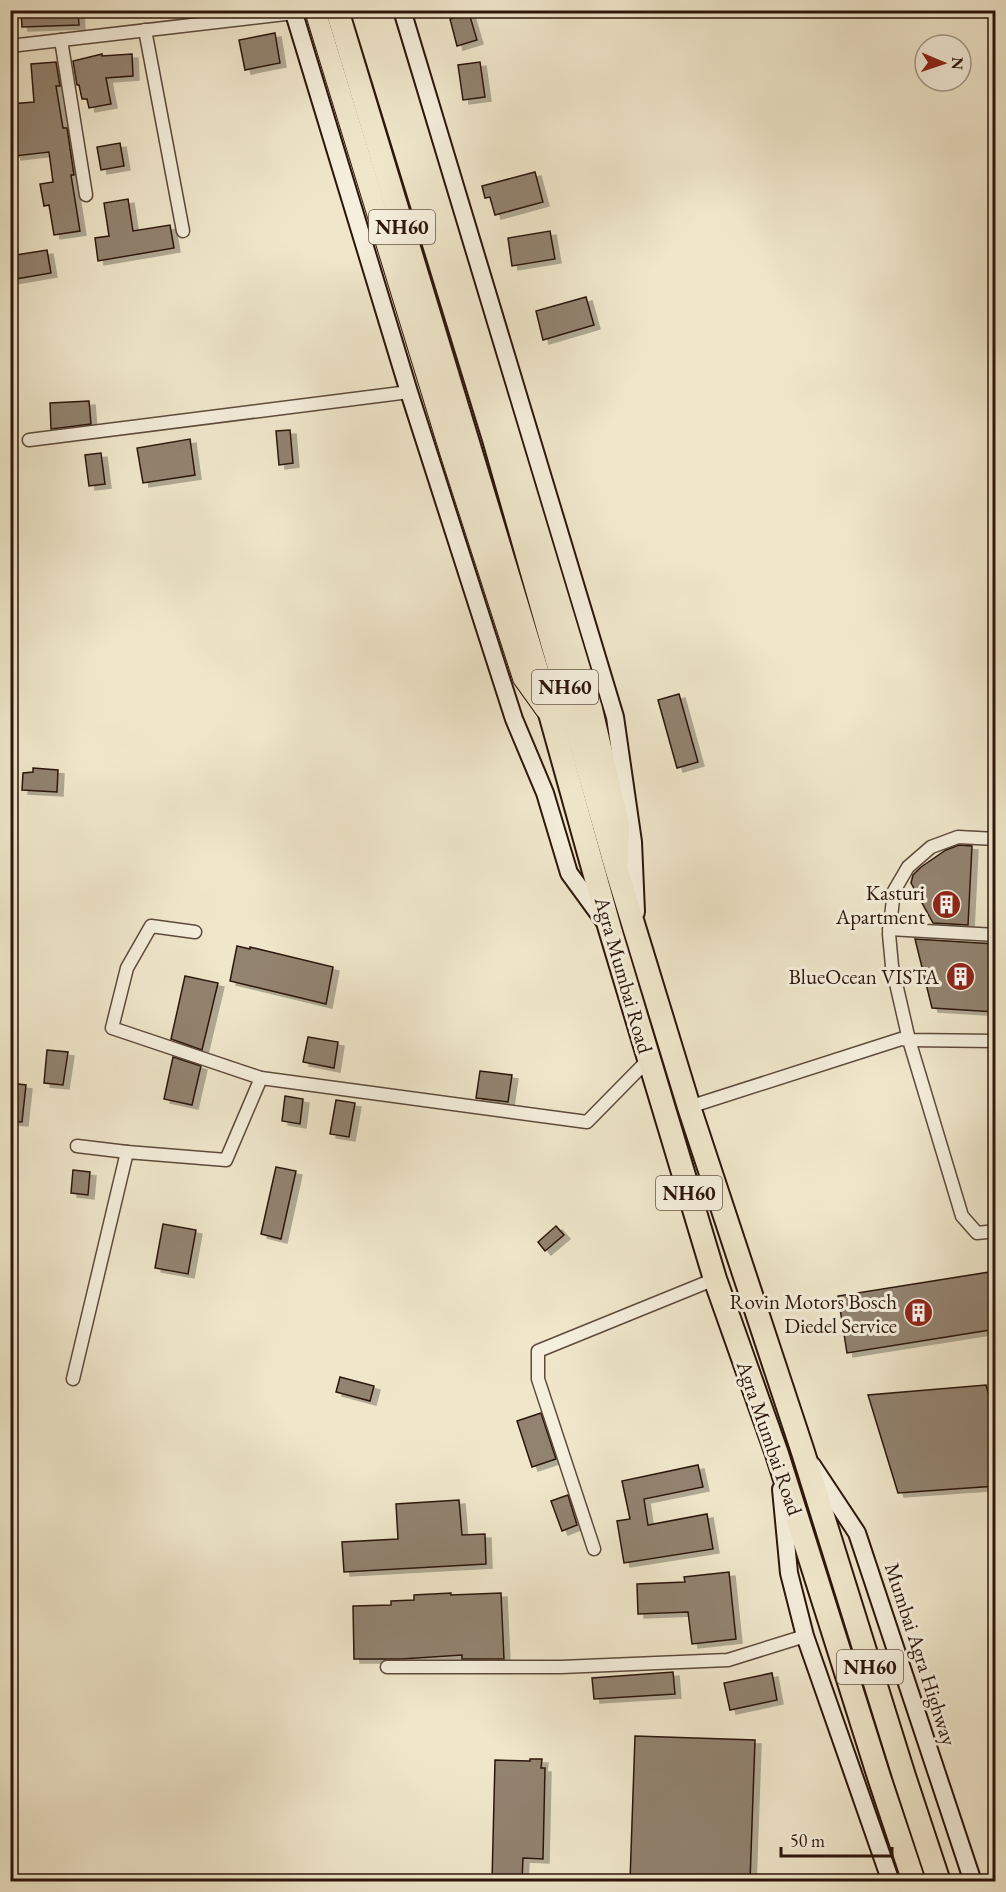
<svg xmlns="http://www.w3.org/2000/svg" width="1006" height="1892" viewBox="0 0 1006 1892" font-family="'EB Garamond',serif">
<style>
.building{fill:#92836f;stroke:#2c160b;stroke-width:1.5;filter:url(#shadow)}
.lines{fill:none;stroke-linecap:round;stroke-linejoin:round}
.street-casing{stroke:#5d4a3b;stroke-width:15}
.secondary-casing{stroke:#2c160b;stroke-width:20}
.primary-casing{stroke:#2c160b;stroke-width:22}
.highway-casing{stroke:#2c160b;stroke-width:26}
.street{stroke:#f5efdd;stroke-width:12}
.secondary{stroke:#f5efdd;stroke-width:16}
.primary{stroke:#f0e7cb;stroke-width:20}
.highway{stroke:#f0e7cb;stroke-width:22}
.labels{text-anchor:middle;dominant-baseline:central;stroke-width:6;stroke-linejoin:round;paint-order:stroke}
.shield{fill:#f5efdd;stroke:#68574a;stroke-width:1.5}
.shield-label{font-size:20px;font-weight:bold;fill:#2c160b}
.poi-label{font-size:21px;fill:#2c160b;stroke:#f5efdd;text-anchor:end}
.street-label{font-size:21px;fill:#2c160b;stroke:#f5efdd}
</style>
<defs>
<filter id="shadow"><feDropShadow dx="6" dy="4" stdDeviation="0" flood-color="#0004"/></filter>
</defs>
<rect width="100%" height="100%" fill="#f0e7cb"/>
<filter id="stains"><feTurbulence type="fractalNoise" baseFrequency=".00333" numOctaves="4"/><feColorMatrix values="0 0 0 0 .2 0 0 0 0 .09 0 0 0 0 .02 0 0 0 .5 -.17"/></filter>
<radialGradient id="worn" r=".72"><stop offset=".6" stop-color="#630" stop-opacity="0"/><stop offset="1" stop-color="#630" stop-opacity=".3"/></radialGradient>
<g class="building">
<polygon points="21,10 78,10 79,25 22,27"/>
<polygon points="469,13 477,40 457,46 450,19"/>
<polygon points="275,33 280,63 245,70 239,40"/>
<polygon points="102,54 102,56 132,54 133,76 106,78 111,104 89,108 87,99 82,99 79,85 77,85 73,61"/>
<polygon points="56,62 60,86 56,86 63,128 67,128 74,175 71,175 80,231 54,235 49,205 44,206 40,184 53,182 49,152 15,156 15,153 10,153 10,104 34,102 31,64"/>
<polygon points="480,62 485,97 463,100 458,65"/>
<polygon points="120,143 124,166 101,170 97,147"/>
<polygon points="535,172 543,202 495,215 490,197 485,198 482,186"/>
<polygon points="128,199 133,231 170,225 174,248 98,261 95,238 109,236 104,203"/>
<polygon points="550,231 555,259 512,266 508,238"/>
<polygon points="47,250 51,273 10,280 10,256"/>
<polygon points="586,297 594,325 543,340 536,311"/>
<polygon points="89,401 91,424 51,429 50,403"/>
<polygon points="290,430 293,463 279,465 276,431"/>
<polygon points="190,439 195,475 143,483 137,448"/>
<polygon points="101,453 105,484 89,486 85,455"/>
<polygon points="679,694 698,762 677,768 658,700"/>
<polygon points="33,768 58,770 57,792 22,790 23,773 33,772"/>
<polygon points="959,845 972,846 968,925 933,923 911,883 913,875 921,867 946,850"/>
<polygon points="915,939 996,944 996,1012 932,1008"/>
<polygon points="237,946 250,949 250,947 333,967 326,1004 230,981"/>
<polygon points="185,976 218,983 202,1050 171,1039"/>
<polygon points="308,1037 338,1042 334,1068 303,1062"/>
<polygon points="47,1050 68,1052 63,1085 44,1083"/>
<polygon points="173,1057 201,1066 192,1105 164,1099"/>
<polygon points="480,1071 512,1075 508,1102 476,1098"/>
<polygon points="10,1083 26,1085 22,1122 10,1121"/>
<polygon points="285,1096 303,1099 300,1124 282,1121"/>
<polygon points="336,1100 355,1103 349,1137 330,1134"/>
<polygon points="276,1167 296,1171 281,1239 261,1234"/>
<polygon points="73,1170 90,1172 88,1195 71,1193"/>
<polygon points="163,1224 196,1230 188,1274 155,1268"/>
<polygon points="556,1226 564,1235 545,1251 538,1242"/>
<polygon points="996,1271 996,1329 847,1353 838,1296"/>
<polygon points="340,1377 374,1386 370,1401 336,1392"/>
<polygon points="986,1385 996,1422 996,1486 898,1493 868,1395"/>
<polygon points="541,1413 556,1459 532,1467 517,1421"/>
<polygon points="698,1465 703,1487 644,1499 648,1525 707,1514 713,1549 624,1563 617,1521 630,1519 622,1481"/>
<polygon points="568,1495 577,1525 562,1531 551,1501"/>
<polygon points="459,1500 462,1535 485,1534 486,1564 344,1572 342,1542 398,1539 396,1504"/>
<polygon points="729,1572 736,1639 692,1644 688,1612 638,1614 637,1584 685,1582 684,1577"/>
<polygon points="451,1593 451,1595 501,1593 504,1659 462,1659 462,1655 401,1659 354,1659 353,1606 391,1605 391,1601 414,1600 414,1595"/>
<polygon points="673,1672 675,1694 594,1699 592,1678"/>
<polygon points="772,1673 777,1700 730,1710 724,1683"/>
<polygon points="635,1736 755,1740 750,1881 630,1881"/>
<polygon points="530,1759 542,1759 541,1768 545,1768 543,1859 523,1858 522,1881 492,1881 495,1760 530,1761"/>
</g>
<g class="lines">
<defs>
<g id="street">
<polyline points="145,30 183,231"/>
<polyline points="61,40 86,195"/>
<polyline points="10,46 294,13"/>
<polyline points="29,440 409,392"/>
<polyline points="996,839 958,837 931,847 908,867 894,891 889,934 892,966 909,1040 996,1041"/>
<polyline points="889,929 996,935"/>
<polyline points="195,932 151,926 127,968 112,1028 261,1078"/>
<polyline points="689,1107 901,1039 909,1040 962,1216 977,1233 996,1231"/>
<polyline points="77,1146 127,1152"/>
<polyline points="73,1379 127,1152 226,1160 261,1078 587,1122 648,1060"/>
<polyline points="594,1549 538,1379 538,1351 715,1279"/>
<polyline points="387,1667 561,1667 728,1660 805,1636"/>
</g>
<g id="secondary">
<polyline points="293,10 409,392 514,719 545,793 569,873 604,921"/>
<polyline points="402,10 615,717 633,842 636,912"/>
<polyline points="812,1465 857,1533 973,1882"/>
<polyline points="781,1489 789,1573 805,1636 891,1882"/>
</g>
<g id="primary">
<polyline points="315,10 451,455 523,678 546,710"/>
<polyline points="381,10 592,709 619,825 618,862"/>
</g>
<g id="highway">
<polyline points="337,10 551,717 610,929 715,1279 777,1454 880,1780 914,1882"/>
<polyline points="362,10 494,439 617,871 689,1107 803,1452 904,1776 939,1882"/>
</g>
</defs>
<use href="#street" class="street-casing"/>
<use href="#secondary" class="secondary-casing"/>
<use href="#primary" class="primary-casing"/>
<use href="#highway" class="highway-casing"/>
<use href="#street" class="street"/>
<use href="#secondary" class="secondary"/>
<use href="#primary" class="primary"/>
<use href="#highway" class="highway"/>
</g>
<defs>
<symbol id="building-disc" viewBox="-11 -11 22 22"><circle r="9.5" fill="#8f2418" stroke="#f5efdd"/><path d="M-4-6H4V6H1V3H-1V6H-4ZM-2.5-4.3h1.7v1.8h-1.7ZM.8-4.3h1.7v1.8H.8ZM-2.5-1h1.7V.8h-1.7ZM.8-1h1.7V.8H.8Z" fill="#fff"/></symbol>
</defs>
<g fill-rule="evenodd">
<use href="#building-disc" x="930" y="888" width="33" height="33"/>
<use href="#building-disc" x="944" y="960" width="33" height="33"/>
<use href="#building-disc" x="902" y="1296" width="33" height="33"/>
</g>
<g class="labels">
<g class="shield">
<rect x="369" y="210" width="66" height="34" rx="4.5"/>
<rect x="532" y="670" width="66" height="34" rx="4.5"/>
<rect x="656" y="1176" width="66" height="34" rx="4.5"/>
<rect x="837" y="1650" width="66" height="34" rx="4.5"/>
</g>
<g class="shield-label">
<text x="402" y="227">NH60</text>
<text x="565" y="687">NH60</text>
<text x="689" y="1193">NH60</text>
<text x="870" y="1667">NH60</text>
</g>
<g class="poi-label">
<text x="925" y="892">Kasturi<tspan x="925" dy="24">Apartment</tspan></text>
<text x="939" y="976">BlueOcean VISTA</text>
<text x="897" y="1301">Rovin Motors Bosch<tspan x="897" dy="24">Diedel Service</tspan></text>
</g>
<g class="street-label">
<text transform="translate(624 975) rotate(74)">Agra Mumbai Road</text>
<text transform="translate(770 1438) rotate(71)">Agra Mumbai Road</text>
<text transform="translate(921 1654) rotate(72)">Mumbai Agra Highway</text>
</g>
</g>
<rect width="1006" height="1892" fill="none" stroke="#f0e7cb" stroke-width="36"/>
<rect x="12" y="12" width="982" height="1868" fill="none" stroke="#2c160b" stroke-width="3"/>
<rect x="18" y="18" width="970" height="1856" fill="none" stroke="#2c160b" stroke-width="1.5"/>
<g transform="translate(943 63) rotate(92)"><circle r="28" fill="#f5efdd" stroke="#a59889" stroke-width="1.5"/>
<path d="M0-4.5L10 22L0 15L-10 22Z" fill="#8f2418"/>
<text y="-9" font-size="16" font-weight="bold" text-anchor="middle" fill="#2c160b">N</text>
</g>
<path d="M781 1847v9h111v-9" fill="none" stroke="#2c160b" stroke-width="3"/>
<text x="790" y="1847" font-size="18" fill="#2c160b" stroke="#f5efdd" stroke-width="4.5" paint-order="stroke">50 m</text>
<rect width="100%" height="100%" filter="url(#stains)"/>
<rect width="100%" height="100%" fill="url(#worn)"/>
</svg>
